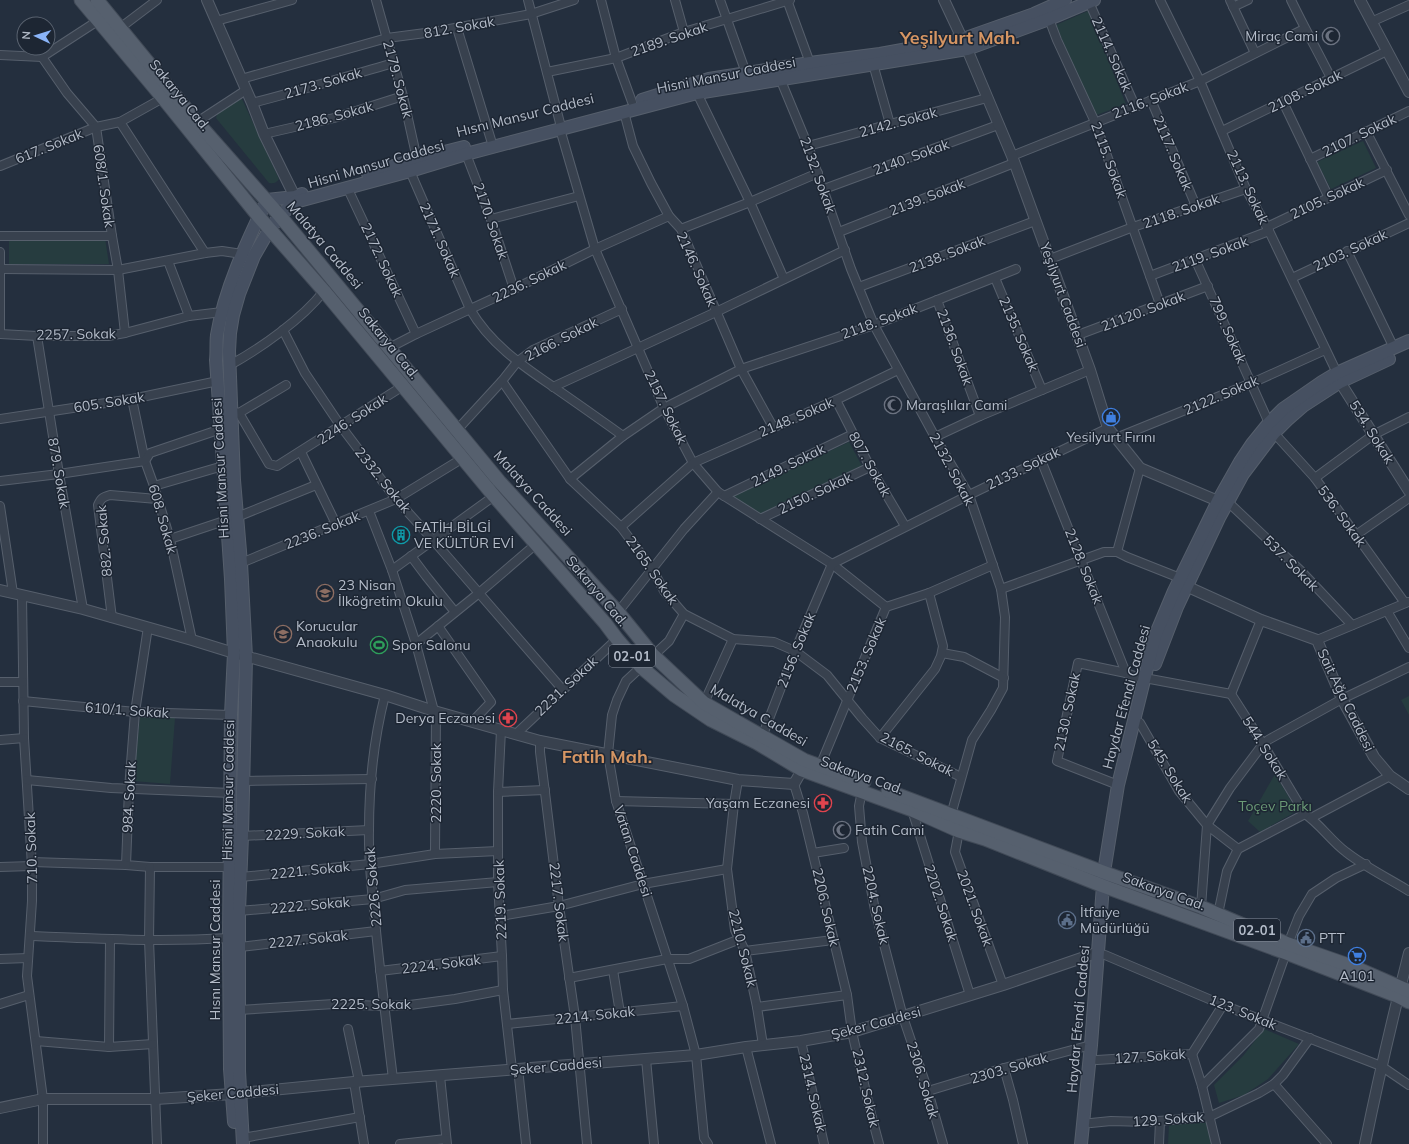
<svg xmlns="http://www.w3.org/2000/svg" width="1409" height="1144" viewBox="0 0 1409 1144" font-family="Mulish,sans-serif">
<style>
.green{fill:#263c3f}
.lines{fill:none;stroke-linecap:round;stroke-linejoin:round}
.minor-casing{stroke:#565f6c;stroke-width:10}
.tertiary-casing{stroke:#565f6c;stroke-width:12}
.secondary-casing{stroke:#565f6c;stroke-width:14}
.primary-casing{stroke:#414a57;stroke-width:15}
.minor{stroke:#38414e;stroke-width:8}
.tertiary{stroke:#38414e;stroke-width:10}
.secondary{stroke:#465061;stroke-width:12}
.primary{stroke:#56606e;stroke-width:13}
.labels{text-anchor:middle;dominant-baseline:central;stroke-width:3;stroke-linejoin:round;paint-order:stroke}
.shield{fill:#1d2633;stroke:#878f9c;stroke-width:1}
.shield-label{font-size:13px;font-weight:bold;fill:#b4bcc9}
.street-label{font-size:14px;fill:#b4bcc9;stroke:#1d2633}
.poi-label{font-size:14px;fill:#b4bcc9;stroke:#1d2633;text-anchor:start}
.park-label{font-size:14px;fill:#6b9a76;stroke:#1d2633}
.district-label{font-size:18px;font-weight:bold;fill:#d59563;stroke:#1d2633}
</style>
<rect width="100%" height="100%" fill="#242f3e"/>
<g class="green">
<polygon points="1088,11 1126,104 1094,116 1056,25"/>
<path d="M238 98 242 99 279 179C276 183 274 184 269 183L216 118 218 112Z"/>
<polygon points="1363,141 1376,168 1331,189 1317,162"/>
<polygon points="105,238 109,264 9,264 9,239"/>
<polygon points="849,442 862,466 760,514 732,496"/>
<polygon points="1409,696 1409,715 1401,700"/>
<polygon points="140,717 175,718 170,784 133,781"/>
<polygon points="1275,774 1297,811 1260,832 1248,821"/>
<polygon points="1264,1029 1299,1044 1268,1079 1244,1095 1219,1103 1214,1085 1243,1056"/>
<polygon points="1207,1122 1212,1144 1168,1144 1169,1125"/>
</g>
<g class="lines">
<defs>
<g id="minor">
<polyline points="376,0 403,96 417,159"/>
<polyline points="528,0 560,123 560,129 595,249 664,408 693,463 718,492 832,564 886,607"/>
<polyline points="601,0 616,58 632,102"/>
<polyline points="675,0 684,32"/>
<polyline points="720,0 746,73"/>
<polyline points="787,0 810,63"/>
<polyline points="1160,0 1200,81 1246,189 1269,231 1337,373"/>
<polyline points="1230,0 1255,53"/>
<path d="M1291 0C1304 27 1318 52 1331 78"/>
<polyline points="1089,2 1135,106"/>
<polyline points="1233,7 1248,0"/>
<polyline points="1049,19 1057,40 1095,122 1160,304"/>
<polyline points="216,21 292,0"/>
<polyline points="1371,22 1409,5"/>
<polyline points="120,28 157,0"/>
<polyline points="457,28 491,140"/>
<polyline points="0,55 42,57 99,20"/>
<polyline points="42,57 67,93 96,127 112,236 118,270 125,333"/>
<polyline points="873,64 890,124"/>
<polyline points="547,72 616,58 684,32 790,0"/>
<polyline points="779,76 808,146 851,269 874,325 935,437 969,495 1001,589 1005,617 1003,688 991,710 972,740 951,815"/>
<polyline points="241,79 387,38 433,32 531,14 574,0"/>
<polyline points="697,93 750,202 784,279"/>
<polyline points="1151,100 1196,206"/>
<polyline points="1283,102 1329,198"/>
<path d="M252 103C300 91 347 76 394 63"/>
<polyline points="624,112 633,146 651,183 669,216 681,229 741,369 773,427"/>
<polyline points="120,122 205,253"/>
<polyline points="197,122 246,90"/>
<polyline points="1222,131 1387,51"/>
<polyline points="1366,131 1409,215"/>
<polyline points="264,134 334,118 403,96"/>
<polyline points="808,146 987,98"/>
<polyline points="466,154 491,219 514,289"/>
<polyline points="1012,156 1200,81 1304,29"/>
<polyline points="1310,159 1409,111"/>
<polyline points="0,166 96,127 120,122 163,98"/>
<path d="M410 171 470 309C490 344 523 366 555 388 578 404 601 420 623 436"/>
<polyline points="347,187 416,334"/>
<polyline points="824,189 998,125"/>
<polyline points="491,219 579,196"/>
<polyline points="1267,227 1387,170"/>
<polyline points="681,229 750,202 818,173"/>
<polyline points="839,232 1014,163"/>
<polyline points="0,236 112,236"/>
<polyline points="1347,251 1394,348"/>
<polyline points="0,252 0,334"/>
<polyline points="1050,259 1133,227 1246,189"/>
<polyline points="1195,259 1269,423"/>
<polyline points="168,261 189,316"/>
<polyline points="1,269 118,270 205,253 222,251 242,254"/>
<polyline points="1150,276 1269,231"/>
<polyline points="995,278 1042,390"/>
<polyline points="1292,278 1409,223"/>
<polyline points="859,287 1035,221"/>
<polyline points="937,300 980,416"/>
<polyline points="283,330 305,373 340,425 396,499 433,540 563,690"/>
<polyline points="0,334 37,336 108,336 125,333 189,316 222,312"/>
<polyline points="1078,335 1208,286"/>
<polyline points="37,336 59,474 83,609"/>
<polyline points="389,348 416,334 514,289 595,249 669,216"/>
<path d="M230 365C261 348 302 319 324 291"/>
<polyline points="502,381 570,479 621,527 653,570 664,591 684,614 733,639 774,642 795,651 827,675 862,718 880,738 961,777"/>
<polyline points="553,387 716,312 845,250"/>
<polyline points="132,399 145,461 154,486 170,539 192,640"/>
<polyline points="836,400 870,467 905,526"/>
<polyline points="232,411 239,413 269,464 277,466 403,386"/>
<polyline points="239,413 286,385"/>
<polyline points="0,419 132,399 218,381"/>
<polyline points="457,430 502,381 517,362 533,350 622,309"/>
<polyline points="1274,433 1315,478 1405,603"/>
<polyline points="935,437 980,416 1090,370"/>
<polyline points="1116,438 1252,383 1325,350"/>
<polyline points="301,452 336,524"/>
<polyline points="1041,460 1126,673"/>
<polyline points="1315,478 1373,435 1409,417"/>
<polyline points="570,479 623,436 664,408 741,369 874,325 1016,269"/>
<polyline points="0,481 59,474 145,461 150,453 221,429"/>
<polyline points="154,486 223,466"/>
<polyline points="724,496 853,434"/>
<polyline points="1228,502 1301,571 1352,625"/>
<polyline points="0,506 13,593"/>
<polyline points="369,511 392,570 416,644 434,711"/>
<polyline points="237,517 316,485"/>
<polyline points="760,519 870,467"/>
<polyline points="621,527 693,463 836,400 898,370"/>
<polyline points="1356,535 1409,498"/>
<polyline points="170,539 227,520"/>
<polyline points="1117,552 1140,468"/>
<polyline points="411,556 426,576 455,612"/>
<polyline points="241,563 396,499 463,458"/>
<polyline points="392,570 494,496"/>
<polyline points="1001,589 1104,552 1117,552 1127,557 1180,578"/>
<polyline points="22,595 24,738 32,866 32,901 27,976 43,1099 43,1144"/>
<polyline points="1387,611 1409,648"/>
<polyline points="618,612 684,529 718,492"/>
<polyline points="684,614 669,641 626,681 617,700 612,715 608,754 616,801 683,1006 696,1055 704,1138 708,1144"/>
<path d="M112 618 98 505C101 498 103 497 110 495L157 499"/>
<polyline points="438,626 491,702 472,722"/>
<polyline points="148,627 135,712 129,789 126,865 150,867 230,867"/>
<polyline points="1317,640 1408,602"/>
<polyline points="416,644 479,593 536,544"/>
<polyline points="942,653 964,657 1004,678"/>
<polyline points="1150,679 1231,694 1261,620"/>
<polyline points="0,682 23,682"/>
<path d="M1231 694 1263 744 1305 814C1320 824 1331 841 1346 852 1365 867 1388 878 1409 891"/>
<path d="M385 695C374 738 369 785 369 830 368 864 373 897 376 931 381 980 387 1029 393 1079"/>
<polyline points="23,701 135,712 231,715"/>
<polyline points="704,703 733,639"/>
<polyline points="1140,723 1179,791 1207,825 1238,849"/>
<polyline points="501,730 498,792 498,882 502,956 503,990 512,1069"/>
<polyline points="516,734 617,639"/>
<polyline points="762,737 795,651 832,564 969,495 1108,428"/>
<polyline points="880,738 935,669 941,656 943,646 929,593"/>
<polyline points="0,740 24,738"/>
<polyline points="540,741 540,752 559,906 575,1017 587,1144"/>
<polyline points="820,766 886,607 929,593 993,565"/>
<polyline points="27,780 111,788 231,793"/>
<polyline points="738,780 734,804 727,869 735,930 745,951 757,1007 763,1045"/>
<polyline points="244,781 372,779"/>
<polyline points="794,784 803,813 847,995 852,1032 871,1114 879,1144"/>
<polyline points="1118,785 1057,761 1078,663 1126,673 1143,679"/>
<polyline points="862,791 859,806 862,842 875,910 903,1017 928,1091 943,1144"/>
<polyline points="498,792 545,790"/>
<polyline points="616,801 734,804"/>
<polyline points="912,810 970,995"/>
<polyline points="1311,818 1390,776"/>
<polyline points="959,831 955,852 1003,985"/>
<polyline points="242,836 369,830"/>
<polyline points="813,853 844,848"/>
<polyline points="435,854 436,712"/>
<polyline points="32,862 126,865"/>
<polyline points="0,867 32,866"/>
<polyline points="150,867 149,940 157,1144"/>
<polyline points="241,877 370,864 435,854 498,851"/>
<polyline points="1201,907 1207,825 1230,788 1263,744 1268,740 1342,699 1409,667"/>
<polyline points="239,911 373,899 405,890 498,882"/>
<polyline points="1218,914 1227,871 1238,849 1305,814"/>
<polyline points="501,916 559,906 643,884 727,869"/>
<path d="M30 936C97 939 162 942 229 938"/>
<polyline points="1288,944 1299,916 1312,894 1336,878 1366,864"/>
<polyline points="240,947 376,931"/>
<polyline points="745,951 833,940"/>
<polyline points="1105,955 1223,1005 1381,1066 1409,1085"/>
<polyline points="0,959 28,958"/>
<polyline points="613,970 620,1013"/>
<polyline points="380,971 502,956"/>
<polyline points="569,978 667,959 689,959 740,939"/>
<polyline points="0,1004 29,995"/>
<polyline points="757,1007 847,995"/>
<polyline points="239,1010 334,1004 383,1006 410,1005 455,999 503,990"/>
<polyline points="507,1024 683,1006"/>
<polyline points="348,1029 359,1081"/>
<polyline points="36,1041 109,1047 153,1044"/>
<polyline points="801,1041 824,1144"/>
<polyline points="109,1047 110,940"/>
<polyline points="746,1047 771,1144"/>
<polyline points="1192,1054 1202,1086 1216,1144"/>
<polyline points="646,1059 654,1144"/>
<polyline points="1097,1060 1192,1054 1223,1005"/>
<polyline points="518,1068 526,1144"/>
<polyline points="1004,1068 1013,1100 1023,1144"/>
<polyline points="440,1076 447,1144"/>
<polyline points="354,1082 364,1144"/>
<polyline points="1274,1084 1327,1144"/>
<polyline points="1202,1086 1259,1029 1286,953"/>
<polyline points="928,1091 1004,1068 1091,1045"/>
<polyline points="1091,1123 1111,1121 1146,1122 1209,1117 1259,1093 1274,1084 1283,1075 1310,1038"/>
<polyline points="243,1138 360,1117"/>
<polyline points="400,1144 446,1139"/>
<polyline points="1159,1144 1160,1121"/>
</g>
<g id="tertiary">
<polyline points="207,0 252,103 264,134 295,197"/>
<polyline points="944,0 967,49 1012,156 1090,370 1108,428 1140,468 1218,501"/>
<polyline points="1360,0 1409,92"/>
<polyline points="1338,375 1340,382 1409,491"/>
<polyline points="1186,586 1261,620 1317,640 1342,699 1374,757 1390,776 1409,789"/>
<polyline points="0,590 83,609 192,640 234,653 385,695 434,711 540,741 738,780 794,784 802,770"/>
<polyline points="0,1108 43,1099 156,1099 232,1094 354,1082 696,1055 746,1047 801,1041 852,1032 1003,985 1099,952"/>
<path d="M1365 1144C1378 1080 1393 1016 1409 953"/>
</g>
<g id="secondary">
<polyline points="642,100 709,79 810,63 880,54 963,39 1034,14 1065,0"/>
<polyline points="368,174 417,159 464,147"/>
<polyline points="1155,664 1177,607 1219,518 1243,474 1274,433 1287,420 1303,406 1340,382 1389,359"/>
<path d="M234 1122 230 1069 229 938 231 715 234 653 231 579 216 360C217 352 216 343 217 335 224 291 247 241 267 200L295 197 302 194"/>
<polyline points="243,1144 239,1071 239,911 242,836 246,657 241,563 234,480 229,351 230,333 233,315 239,294 254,256 269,230 280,216 295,202 410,171 466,154 697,93 967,49 1049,19 1094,0"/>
<polyline points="1081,1144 1091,1045 1104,872 1118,785 1155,636 1174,591 1218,501 1240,462 1252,444 1269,423 1283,409 1322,382 1337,373 1409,341"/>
</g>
<g id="primary">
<polyline points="81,0 163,98 259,217 324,291 494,496 605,623 617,639 641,667 674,695 711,720 757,743 802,770 912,810 959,831 985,839 1103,886 1286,953 1397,996 1409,1002"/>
<polyline points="97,0 197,122 280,216 499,481 618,612 653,655 704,703 804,760 864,782"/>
<polyline points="888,791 1111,875 1201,907 1288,944 1354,967 1409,991"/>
</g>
</defs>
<use href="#minor" class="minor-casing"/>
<use href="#tertiary" class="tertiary-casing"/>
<use href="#secondary" class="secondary-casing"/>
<use href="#primary" class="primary-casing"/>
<use href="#minor" class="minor"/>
<use href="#tertiary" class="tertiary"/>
<use href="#secondary" class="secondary"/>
<use href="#primary" class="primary"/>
</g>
<defs>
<symbol id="mosque-ring" viewBox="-11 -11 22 22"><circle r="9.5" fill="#1d2633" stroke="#6b7280" stroke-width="1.5"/><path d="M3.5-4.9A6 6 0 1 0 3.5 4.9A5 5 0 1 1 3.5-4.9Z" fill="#6b7280"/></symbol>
<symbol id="shop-ring" viewBox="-11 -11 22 22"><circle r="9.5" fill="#1d2633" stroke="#3f7fe0" stroke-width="1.5"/><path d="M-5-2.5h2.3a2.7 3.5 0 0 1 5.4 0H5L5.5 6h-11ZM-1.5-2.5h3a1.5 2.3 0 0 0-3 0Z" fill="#3f7fe0"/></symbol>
<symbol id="building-ring" viewBox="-11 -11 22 22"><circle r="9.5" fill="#1d2633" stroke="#0f9aa8" stroke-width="1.5"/><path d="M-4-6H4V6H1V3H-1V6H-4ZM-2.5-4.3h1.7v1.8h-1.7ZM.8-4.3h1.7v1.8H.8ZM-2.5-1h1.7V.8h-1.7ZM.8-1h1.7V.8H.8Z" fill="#0f9aa8"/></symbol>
<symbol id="school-ring" viewBox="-11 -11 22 22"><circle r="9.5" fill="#1d2633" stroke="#8d6e63" stroke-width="1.5"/><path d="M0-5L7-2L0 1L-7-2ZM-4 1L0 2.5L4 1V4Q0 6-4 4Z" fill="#8d6e63"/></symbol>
<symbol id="stadium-ring" viewBox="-11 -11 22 22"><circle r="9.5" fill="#1d2633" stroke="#2e9e5b" stroke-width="1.5"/><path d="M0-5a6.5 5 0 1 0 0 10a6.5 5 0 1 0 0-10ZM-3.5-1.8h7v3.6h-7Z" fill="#2e9e5b"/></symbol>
<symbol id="pharmacy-ring" viewBox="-11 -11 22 22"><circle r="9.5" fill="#1d2633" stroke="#e0444e" stroke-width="1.5"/><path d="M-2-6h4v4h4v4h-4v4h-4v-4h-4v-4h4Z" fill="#e0444e"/></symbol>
<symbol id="civic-ring" viewBox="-11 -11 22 22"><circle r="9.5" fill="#1d2633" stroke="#5c6f8a" stroke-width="1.5"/><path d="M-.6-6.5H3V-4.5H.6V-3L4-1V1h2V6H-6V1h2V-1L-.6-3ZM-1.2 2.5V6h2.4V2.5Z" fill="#5c6f8a"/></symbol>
<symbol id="supermarket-ring" viewBox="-11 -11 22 22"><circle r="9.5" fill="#1d2633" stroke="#3f7fe0" stroke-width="1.5"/><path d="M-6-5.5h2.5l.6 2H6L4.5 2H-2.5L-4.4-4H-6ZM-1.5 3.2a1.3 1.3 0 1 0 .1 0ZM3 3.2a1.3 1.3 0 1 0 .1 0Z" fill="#3f7fe0"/></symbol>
</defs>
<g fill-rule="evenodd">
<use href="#mosque-ring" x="1321" y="26" width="20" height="20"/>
<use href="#mosque-ring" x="883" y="395" width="20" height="20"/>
<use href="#shop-ring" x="1101" y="407" width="20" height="20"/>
<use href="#building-ring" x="391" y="525" width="20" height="20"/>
<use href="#school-ring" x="315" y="583" width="20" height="20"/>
<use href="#school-ring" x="273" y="624" width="20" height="20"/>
<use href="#stadium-ring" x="369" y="635" width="20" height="20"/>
<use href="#pharmacy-ring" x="498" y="708" width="20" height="20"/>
<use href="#pharmacy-ring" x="813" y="793" width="20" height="20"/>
<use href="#mosque-ring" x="832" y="820" width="20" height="20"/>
<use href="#civic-ring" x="1057" y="910" width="20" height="20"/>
<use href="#civic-ring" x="1296" y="928" width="20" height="20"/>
<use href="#supermarket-ring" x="1347" y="946" width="20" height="20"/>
</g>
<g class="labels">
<g class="shield">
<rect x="609" y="645" width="46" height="22" rx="3"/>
<rect x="1234" y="919" width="46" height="22" rx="3"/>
</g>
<g class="shield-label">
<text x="632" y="656">02-01</text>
<text x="1257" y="930">02-01</text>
</g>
<g class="street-label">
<text transform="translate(459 27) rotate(-10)">812. Sokak</text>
<text transform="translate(669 39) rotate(-19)">2189. Sokak</text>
<text transform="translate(1112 54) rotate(66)">2114. Sokak</text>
<text transform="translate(726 75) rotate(-11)">Hisni Mansur Caddesi</text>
<text transform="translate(398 79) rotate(75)">2179. Sokak</text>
<text transform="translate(323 83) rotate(-16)">2173. Sokak</text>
<text transform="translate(1305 91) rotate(-26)">2108. Sokak</text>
<text transform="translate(180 95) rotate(51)">Sakarya Cad.</text>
<text transform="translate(1150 100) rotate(-21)">2116. Sokak</text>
<text transform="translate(525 115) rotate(-14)">Hısnı Mansur Caddesi</text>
<text transform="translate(334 116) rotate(-15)">2186. Sokak</text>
<text transform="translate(898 122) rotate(-15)">2142. Sokak</text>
<text transform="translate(1359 135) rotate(-26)">2107. Sokak</text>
<text transform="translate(49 146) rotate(-22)">617. Sokak</text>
<text transform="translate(1173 153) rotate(67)">2117. Sokak</text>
<text transform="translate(911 157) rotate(-20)">2140. Sokak</text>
<text transform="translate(1109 160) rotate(70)">2115. Sokak</text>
<text transform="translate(376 164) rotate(-16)">Hisni Mansur Caddesi</text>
<text transform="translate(818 175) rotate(70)">2132. Sokak</text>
<text transform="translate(104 186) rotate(82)">608/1. Sokak</text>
<text transform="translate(1248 187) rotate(65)">2113. Sokak</text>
<text transform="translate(927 197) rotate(-21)">2139. Sokak</text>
<text transform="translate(1327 198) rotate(-25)">2105. Sokak</text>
<text transform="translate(1181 211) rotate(-19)">2118. Sokak</text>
<text transform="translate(491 221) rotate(71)">2170. Sokak</text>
<text transform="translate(440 240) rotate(66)">2171. Sokak</text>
<text transform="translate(325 245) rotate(50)">Malatya Caddesi</text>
<text transform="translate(1350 250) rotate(-25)">2103. Sokak</text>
<text transform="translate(947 254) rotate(-21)">2138. Sokak</text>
<text transform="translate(1210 254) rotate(-20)">2119. Sokak</text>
<text transform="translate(382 260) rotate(65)">2172. Sokak</text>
<text transform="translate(697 269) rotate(66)">2146. Sokak</text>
<text transform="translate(529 281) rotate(-26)">2236. Sokak</text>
<text transform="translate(1063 295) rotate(70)">Yeşilyurt Caddesi</text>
<text transform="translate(1143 311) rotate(-21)">21120. Sokak</text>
<text transform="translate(879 321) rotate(-20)">2118. Sokak</text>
<text transform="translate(1228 330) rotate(66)">799. Sokak</text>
<text transform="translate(76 334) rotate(-1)">2257. Sokak</text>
<text transform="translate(1019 334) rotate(67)">2135. Sokak</text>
<text transform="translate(561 339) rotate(-27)">2166. Sokak</text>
<text transform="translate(389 343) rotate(51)">Sakarya Cad.</text>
<text transform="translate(955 347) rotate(70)">2136. Sokak</text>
<text transform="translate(1221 395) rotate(-23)">2122. Sokak</text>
<text transform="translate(109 402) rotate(-9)">605. Sokak</text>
<text transform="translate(666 407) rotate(64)">2157. Sokak</text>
<text transform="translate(796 417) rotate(-23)">2148. Sokak</text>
<text transform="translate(352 419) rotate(-33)">2246. Sokak</text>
<text transform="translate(1372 432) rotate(58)">534. Sokak</text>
<text transform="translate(870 464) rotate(61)">807. Sokak</text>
<text transform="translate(788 465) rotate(-26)">2149. Sokak</text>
<text transform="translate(220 468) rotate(-93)">Hisni Mansur Caddesi</text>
<text transform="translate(1023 468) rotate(-26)">2133. Sokak</text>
<text transform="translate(952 469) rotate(62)">2132. Sokak</text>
<text transform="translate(59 473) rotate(80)">879. Sokak</text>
<text transform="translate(383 480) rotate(51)">2332. Sokak</text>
<text transform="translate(533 493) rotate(48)">Malatya Caddesi</text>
<text transform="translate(815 493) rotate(-25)">2150. Sokak</text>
<text transform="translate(1342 516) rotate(54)">536. Sokak</text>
<text transform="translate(163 519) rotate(74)">608. Sokak</text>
<text transform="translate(322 530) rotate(-22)">2236. Sokak</text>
<text transform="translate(104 541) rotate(-95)">882. Sokak</text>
<text transform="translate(1291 563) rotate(45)">537. Sokak</text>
<text transform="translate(1084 566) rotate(68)">2128. Sokak</text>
<text transform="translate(652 570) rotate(55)">2165. Sokak</text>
<text transform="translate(597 591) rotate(50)">Sakarya Cad.</text>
<text transform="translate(796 650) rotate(-68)">2156. Sokak</text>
<text transform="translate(866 655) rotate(-67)">2153. Sokak</text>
<text transform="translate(566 686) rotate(-43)">2231. Sokak</text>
<text transform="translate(1126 697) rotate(-75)">Haydar Efendi Caddesi</text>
<text transform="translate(1346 700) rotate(64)">Sait Ağa Caddesi</text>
<text transform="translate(127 710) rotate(4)">610/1. Sokak</text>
<text transform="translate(1067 712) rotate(-78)">2130. Sokak</text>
<text transform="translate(759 715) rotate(30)">Malatya Caddesi</text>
<text transform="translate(1265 748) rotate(58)">544. Sokak</text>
<text transform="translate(917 754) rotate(27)">2165. Sokak</text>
<text transform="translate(1170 771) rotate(58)">545. Sokak</text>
<text transform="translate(862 775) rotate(20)">Sakarya Cad.</text>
<text transform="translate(436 783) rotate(-90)">2220. Sokak</text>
<text transform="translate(228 790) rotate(-89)">Hisni Mansur Caddesi</text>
<text transform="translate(129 797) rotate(-87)">984. Sokak</text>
<text transform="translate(305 833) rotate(-3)">2229. Sokak</text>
<text transform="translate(31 848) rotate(-92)">710. Sokak</text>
<text transform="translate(633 851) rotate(72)">Vatan Caddesi</text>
<text transform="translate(310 870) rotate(-6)">2221. Sokak</text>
<text transform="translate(373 887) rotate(-95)">2226. Sokak</text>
<text transform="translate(1164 891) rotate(20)">Sakarya Cad.</text>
<text transform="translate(500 900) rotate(-92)">2219. Sokak</text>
<text transform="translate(559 902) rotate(83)">2217. Sokak</text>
<text transform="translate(941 903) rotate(72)">2202. Sokak</text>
<text transform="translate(310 905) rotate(-5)">2222. Sokak</text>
<text transform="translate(876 905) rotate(77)">2204. Sokak</text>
<text transform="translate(826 907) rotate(77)">2206. Sokak</text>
<text transform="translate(975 908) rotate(70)">2021. Sokak</text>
<text transform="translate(308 939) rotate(-6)">2227. Sokak</text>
<text transform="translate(743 948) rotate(76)">2210. Sokak</text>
<text transform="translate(215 950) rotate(-90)">Hısnı Mansur Caddesi</text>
<text transform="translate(441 964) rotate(-7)">2224. Sokak</text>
<text x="371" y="1004">2225. Sokak</text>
<text transform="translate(1243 1012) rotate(22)">123. Sokak</text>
<text transform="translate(595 1015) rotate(-6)">2214. Sokak</text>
<text transform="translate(1078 1019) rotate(-85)">Haydar Efendi Caddesi</text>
<text transform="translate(876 1023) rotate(-15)">Şeker Caddesi</text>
<text transform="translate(1150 1056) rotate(-4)">127. Sokak</text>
<text transform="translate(556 1066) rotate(-5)">Şeker Caddesi</text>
<text transform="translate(1009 1068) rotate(-16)">2303. Sokak</text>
<text transform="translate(923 1080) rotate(73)">2306. Sokak</text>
<text transform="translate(866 1088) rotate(77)">2312. Sokak</text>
<text transform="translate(233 1093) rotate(-5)">Şeker Caddesi</text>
<text transform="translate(813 1093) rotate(77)">2314. Sokak</text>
<text transform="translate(1168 1119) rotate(-4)">129. Sokak</text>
</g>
<g class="poi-label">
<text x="1318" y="36" text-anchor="end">Miraç Cami</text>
<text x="906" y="405">Maraşlılar Cami</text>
<text x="1111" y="437" text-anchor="middle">Yesilyurt Fırını</text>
<text x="414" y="527">FATİH BİLGİ<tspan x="414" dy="16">VE KÜLTÜR EVİ</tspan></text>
<text x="338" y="585">23 Nisan<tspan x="338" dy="16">İlköğretim Okulu</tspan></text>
<text x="296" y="626">Korucular<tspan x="296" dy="16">Anaokulu</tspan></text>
<text x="392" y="645">Spor Salonu</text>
<text x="495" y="718" text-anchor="end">Derya Eczanesi</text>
<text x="810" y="803" text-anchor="end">Yaşam Eczanesi</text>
<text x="855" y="830">Fatih Cami</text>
<text x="1080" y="912">İtfaiye<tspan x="1080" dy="16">Müdürlüğü</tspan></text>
<text x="1319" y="938">PTT</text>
<text x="1357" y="976" text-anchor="middle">A101</text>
</g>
<g class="park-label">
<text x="1275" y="806">Toçev Parkı</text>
</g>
<g class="district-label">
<text x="960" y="37">Yeşilyurt Mah.</text>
<text x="607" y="756">Fatih Mah.</text>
</g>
</g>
<g transform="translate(36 36) rotate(274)"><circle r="19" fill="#1d2633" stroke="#59626f"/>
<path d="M0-3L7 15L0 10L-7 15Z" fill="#8ab4f8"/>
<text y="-6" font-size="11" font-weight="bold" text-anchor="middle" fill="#b4bcc9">N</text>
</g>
</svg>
